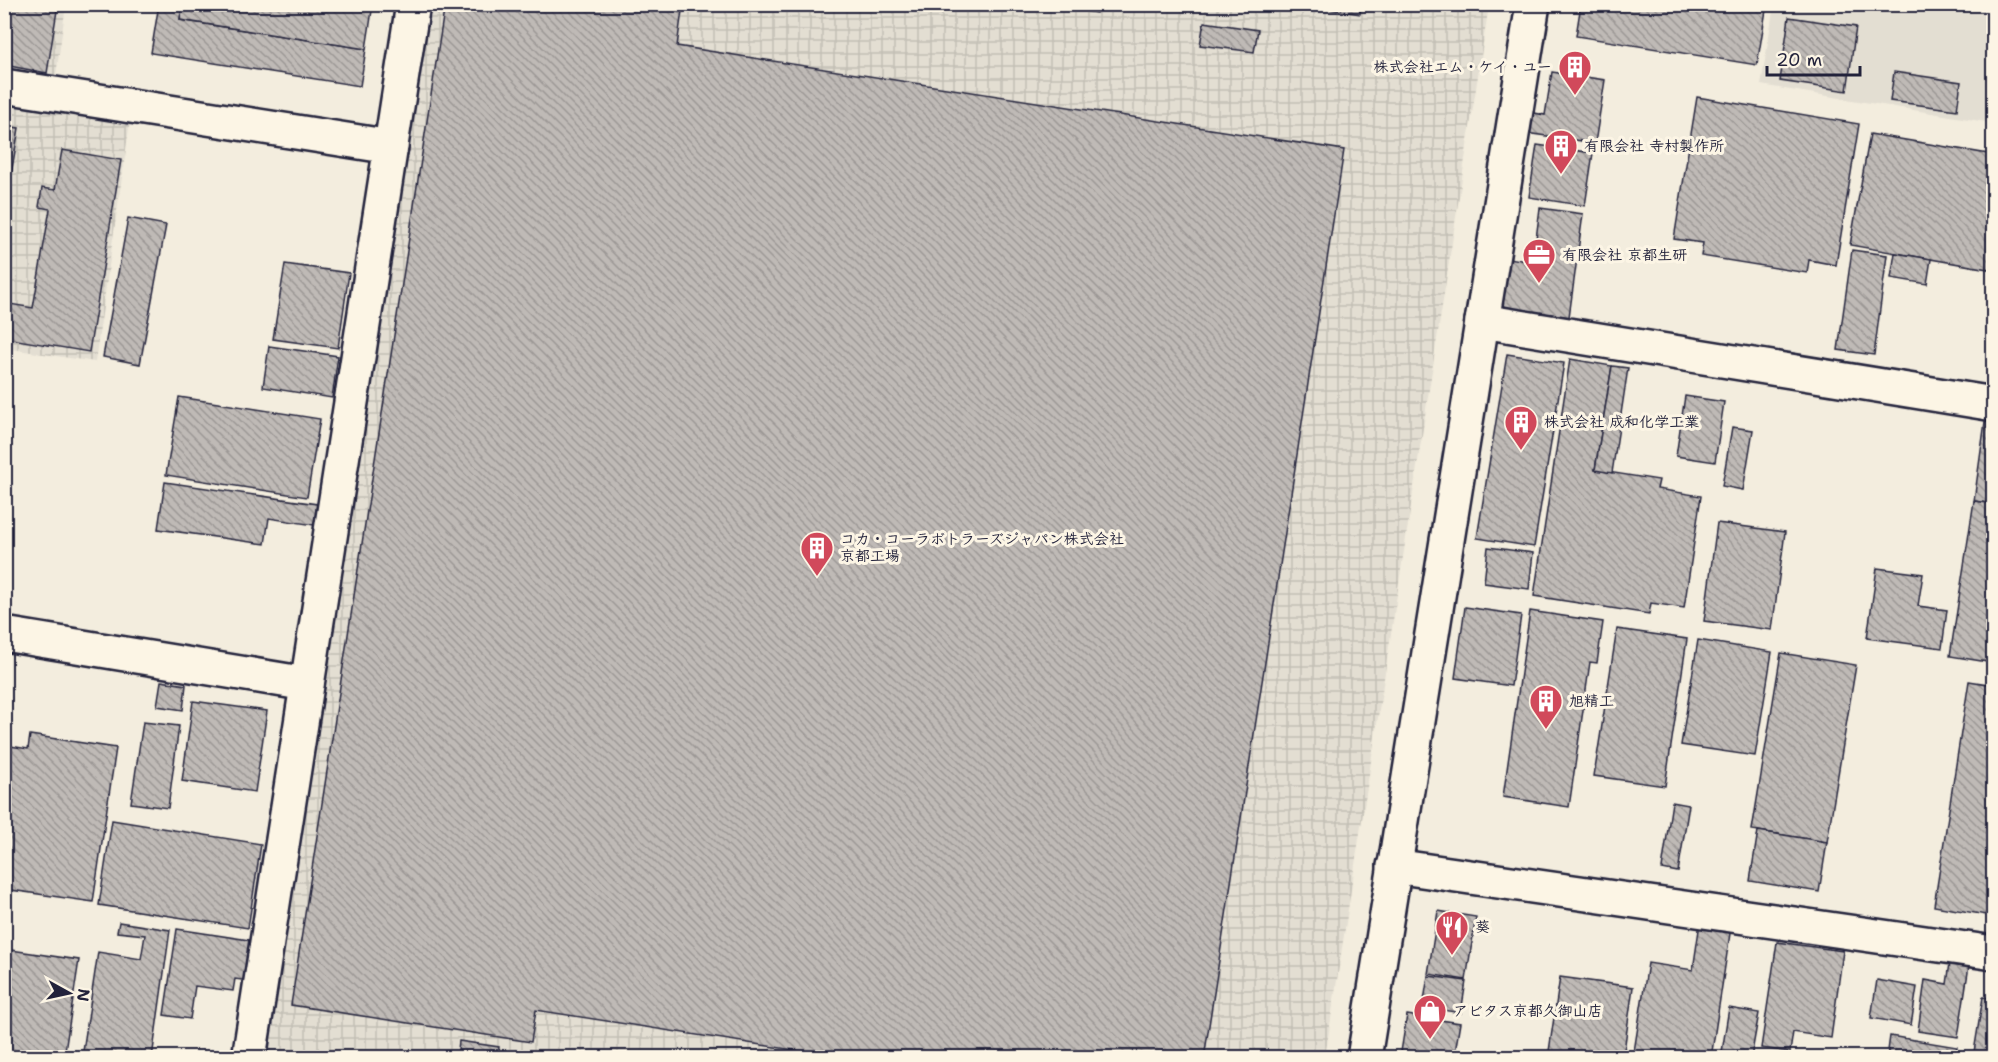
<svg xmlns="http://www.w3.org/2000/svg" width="1998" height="1062" viewBox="0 0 1998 1062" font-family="'Shantell Sans','Klee One',sans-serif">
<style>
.built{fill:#e3ded2}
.industrial{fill:url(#industrial-grid)}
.building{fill:url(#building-back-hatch);stroke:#22223b;stroke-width:1.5}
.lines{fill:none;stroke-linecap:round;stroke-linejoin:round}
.minor-casing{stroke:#22223b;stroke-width:38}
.minor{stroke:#fcf5e5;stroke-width:33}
.labels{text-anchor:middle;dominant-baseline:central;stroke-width:6;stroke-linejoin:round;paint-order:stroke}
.poi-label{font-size:15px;font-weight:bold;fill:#22223b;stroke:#fcf5e5;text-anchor:start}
</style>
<defs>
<pattern id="industrial-grid" width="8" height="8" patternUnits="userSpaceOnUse" patternTransform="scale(1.5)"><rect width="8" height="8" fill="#e3ded2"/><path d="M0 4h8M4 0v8" fill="none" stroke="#c2beb5"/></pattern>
<pattern id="building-back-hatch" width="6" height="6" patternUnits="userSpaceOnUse" patternTransform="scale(1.5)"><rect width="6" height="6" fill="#bfbab6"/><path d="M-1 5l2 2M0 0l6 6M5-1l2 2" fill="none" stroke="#9b9795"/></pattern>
</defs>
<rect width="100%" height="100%" fill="#f3edde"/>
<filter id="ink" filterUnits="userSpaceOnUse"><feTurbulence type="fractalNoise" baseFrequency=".0167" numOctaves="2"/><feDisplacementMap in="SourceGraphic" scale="12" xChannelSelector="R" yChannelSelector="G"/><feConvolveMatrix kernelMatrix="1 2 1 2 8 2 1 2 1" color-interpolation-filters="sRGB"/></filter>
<g filter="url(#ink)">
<polygon class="built" points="1774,5 1993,5 1993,123 1761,85"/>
<g class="industrial">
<polygon points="4,5 66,5 55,82 5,74"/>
<polygon points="431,5 1489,5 1325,1057 267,1058"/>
<polygon points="5,97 131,115 95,362 5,348"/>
</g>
<g class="building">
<polygon points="4,4 58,4 47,73 4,65"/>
<polygon points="159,4 182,4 180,20 366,49 360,86 151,53"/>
<polygon points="182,4 373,4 366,49 180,20"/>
<polygon points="445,4 683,4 677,46 1344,150 1204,1058 845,1058 536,1010 531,1042 291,1005"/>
<polygon points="1040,4 1097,4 1096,13"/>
<polygon points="1216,4 1257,4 1256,10"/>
<polygon points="1296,4 1361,4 1360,14"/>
<polygon points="1581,4 1767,4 1757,65 1576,36"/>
<polygon points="1789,17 1856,27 1847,91 1780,81"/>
<polygon points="1204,22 1258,30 1254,52 1200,45"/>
<polygon points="1552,72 1605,80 1595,143 1526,133 1529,112 1545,115"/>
<polygon points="1894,72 1961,82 1957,110 1890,101"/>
<polygon points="1697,97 1859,124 1836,265 1809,260 1807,273 1701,256 1703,243 1674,239"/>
<polygon points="4,126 19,128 4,215"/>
<polygon points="1870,134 1994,155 1994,270 1850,245"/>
<polygon points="1537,145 1593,153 1585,206 1529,197"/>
<polygon points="62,150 121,160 89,352 5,338 10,304 33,308 50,209 39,207 42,188 55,190"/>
<polygon points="1540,208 1583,214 1569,317 1502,307 1509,258 1533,262"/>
<polygon points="128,218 166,225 140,364 103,357"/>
<polygon points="1852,250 1887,255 1874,355 1838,350"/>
<polygon points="1895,253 1931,259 1927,284 1891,278"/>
<polygon points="285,264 349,273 338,348 273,339"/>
<polygon points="269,346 338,356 332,398 263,387"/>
<polygon points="1507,354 1564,363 1534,547 1477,538"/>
<polygon points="1570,359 1612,366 1595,470 1659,480 1657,489 1701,496 1684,608 1651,603 1649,614 1534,596"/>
<polygon points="1612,366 1628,368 1612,473 1595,470"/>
<polygon points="1685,396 1724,402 1715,462 1676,456"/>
<polygon points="179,397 320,419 307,497 166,475"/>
<polygon points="1985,422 1994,423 1994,504 1974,501"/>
<polygon points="1732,427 1753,430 1743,490 1722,486"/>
<polygon points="165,482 317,504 314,525 269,518 265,544 158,529"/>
<polygon points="1974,501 1994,504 1994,663 1950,656"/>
<polygon points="1717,523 1785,532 1772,630 1704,621"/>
<polygon points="1488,547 1533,553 1529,589 1484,583"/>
<polygon points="1877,568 1923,574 1918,606 1947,610 1942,648 1867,638"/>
<polygon points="1465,607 1521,615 1511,686 1455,678"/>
<polygon points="1530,611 1603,622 1597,663 1590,662 1569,807 1503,797"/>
<polygon points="1617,629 1687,639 1665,786 1594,776"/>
<polygon points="1698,640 1772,652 1755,756 1681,745"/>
<polygon points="1781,653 1856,665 1827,842 1752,830"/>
<polygon points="161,681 186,685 183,710 157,706"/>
<polygon points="1969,681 1994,685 1994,865 1986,915 1934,906"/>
<polygon points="193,701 267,711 255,792 182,781"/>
<polygon points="143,722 179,726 168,808 131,803"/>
<polygon points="30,735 116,748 93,902 4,889 4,745 28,749"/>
<polygon points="1672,802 1689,805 1678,872 1662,869"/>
<polygon points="112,820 261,844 248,928 99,905"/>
<polygon points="1758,831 1827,842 1819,892 1750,881"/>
<polygon points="1438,911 1476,917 1466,980 1428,974"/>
<polygon points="119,922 170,930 152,1058 82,1058 98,952 141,959 145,935 117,932"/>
<polygon points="1700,923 1731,927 1711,1058 1633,1058 1648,963 1693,970"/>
<polygon points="177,929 255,941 249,981 235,979 233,991 195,986 190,1019 164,1015"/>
<polygon points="1777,942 1843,951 1831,1038 1793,1032 1790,1052 1761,1048"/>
<polygon points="4,949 79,960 64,1058 4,1058"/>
<polygon points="1951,956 1970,959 1958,1037 1918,1031 1925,980 1947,984"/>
<polygon points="1428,976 1466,981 1461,1013 1423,1007"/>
<polygon points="1560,977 1633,987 1623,1058 1548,1058"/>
<polygon points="1877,980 1917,987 1911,1025 1871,1018"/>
<polygon points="1983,997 1994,999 1994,1058 1973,1058"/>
<polygon points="1729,1008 1759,1013 1751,1058 1721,1058"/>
<polygon points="1407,1015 1460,1023 1454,1058 1400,1058"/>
<polygon points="1890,1036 1957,1047 1955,1058 1887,1058"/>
<polygon points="459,1041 499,1047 498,1058 457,1058"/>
</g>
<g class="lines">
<defs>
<g id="minor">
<polyline points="4,86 391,147"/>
<polyline points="1482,321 1994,404"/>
<polyline points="4,634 307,684"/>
<polyline points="1394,866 1994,953"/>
<polyline points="249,1058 413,4"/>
<polyline points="1364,1058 1533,4"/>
</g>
</defs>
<use href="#minor" class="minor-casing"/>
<use href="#minor" class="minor"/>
</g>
</g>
<defs>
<symbol id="building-pin" viewBox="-11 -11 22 30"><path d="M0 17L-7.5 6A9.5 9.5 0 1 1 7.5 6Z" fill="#d1495b" stroke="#fcf5e5"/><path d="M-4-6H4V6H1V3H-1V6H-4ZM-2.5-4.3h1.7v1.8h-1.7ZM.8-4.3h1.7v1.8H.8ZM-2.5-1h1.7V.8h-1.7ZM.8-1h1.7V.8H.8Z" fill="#fff"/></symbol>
<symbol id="office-pin" viewBox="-11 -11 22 30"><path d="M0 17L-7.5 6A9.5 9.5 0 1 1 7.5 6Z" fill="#d1495b" stroke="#fcf5e5"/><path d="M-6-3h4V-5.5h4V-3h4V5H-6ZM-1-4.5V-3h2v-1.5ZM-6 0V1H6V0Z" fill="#fff"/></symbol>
<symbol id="restaurant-pin" viewBox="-11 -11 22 30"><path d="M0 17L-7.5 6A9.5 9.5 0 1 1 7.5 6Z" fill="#d1495b" stroke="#fcf5e5"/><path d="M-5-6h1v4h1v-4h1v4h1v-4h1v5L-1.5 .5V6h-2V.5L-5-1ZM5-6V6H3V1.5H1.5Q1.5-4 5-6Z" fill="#fff"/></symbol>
<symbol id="shop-pin" viewBox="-11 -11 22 30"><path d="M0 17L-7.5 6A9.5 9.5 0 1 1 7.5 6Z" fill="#d1495b" stroke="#fcf5e5"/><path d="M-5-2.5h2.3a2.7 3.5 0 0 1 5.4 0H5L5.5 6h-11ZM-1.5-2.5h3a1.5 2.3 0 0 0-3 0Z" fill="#fff"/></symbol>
</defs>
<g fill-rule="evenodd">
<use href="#building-pin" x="1556" y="48" width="38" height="52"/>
<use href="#building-pin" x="1542" y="127" width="38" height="52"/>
<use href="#office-pin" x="1520" y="236" width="38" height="52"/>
<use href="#building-pin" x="1502" y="403" width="38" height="52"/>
<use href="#building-pin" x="798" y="529" width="38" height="52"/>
<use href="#building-pin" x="1527" y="682" width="38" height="52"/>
<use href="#restaurant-pin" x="1433" y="908" width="38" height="52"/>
<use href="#shop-pin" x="1411" y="992" width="38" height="52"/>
</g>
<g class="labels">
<g class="poi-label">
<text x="1552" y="67" text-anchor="end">株式会社エム・ケイ・ユー</text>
<text x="1584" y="146">有限会社 寺村製作所</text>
<text x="1562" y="255">有限会社 京都生研</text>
<text x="1544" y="422">株式会社 成和化学工業</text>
<text x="840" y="539">コカ・コーラボトラーズジャパン株式会社<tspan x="840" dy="17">京都工場</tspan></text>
<text x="1569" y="701">旭精工</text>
<text x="1475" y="927">葵</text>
<text x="1453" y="1011">アビタス京都久御山店</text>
</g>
</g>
<rect width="1998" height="1062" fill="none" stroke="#fcf5e5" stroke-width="24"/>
<rect x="12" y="12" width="1974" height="1038" fill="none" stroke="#22223b" stroke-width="2" filter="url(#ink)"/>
<g transform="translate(69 993) rotate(98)" stroke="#fcf5e5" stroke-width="4.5" paint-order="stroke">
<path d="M0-4.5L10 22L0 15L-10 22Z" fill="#22223b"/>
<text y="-9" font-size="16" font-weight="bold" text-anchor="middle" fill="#22223b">N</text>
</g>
<path d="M1767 66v9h93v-9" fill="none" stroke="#22223b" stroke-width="3"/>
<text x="1776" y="66" font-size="18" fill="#22223b" stroke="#fcf5e5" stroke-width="4.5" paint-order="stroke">20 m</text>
</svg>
